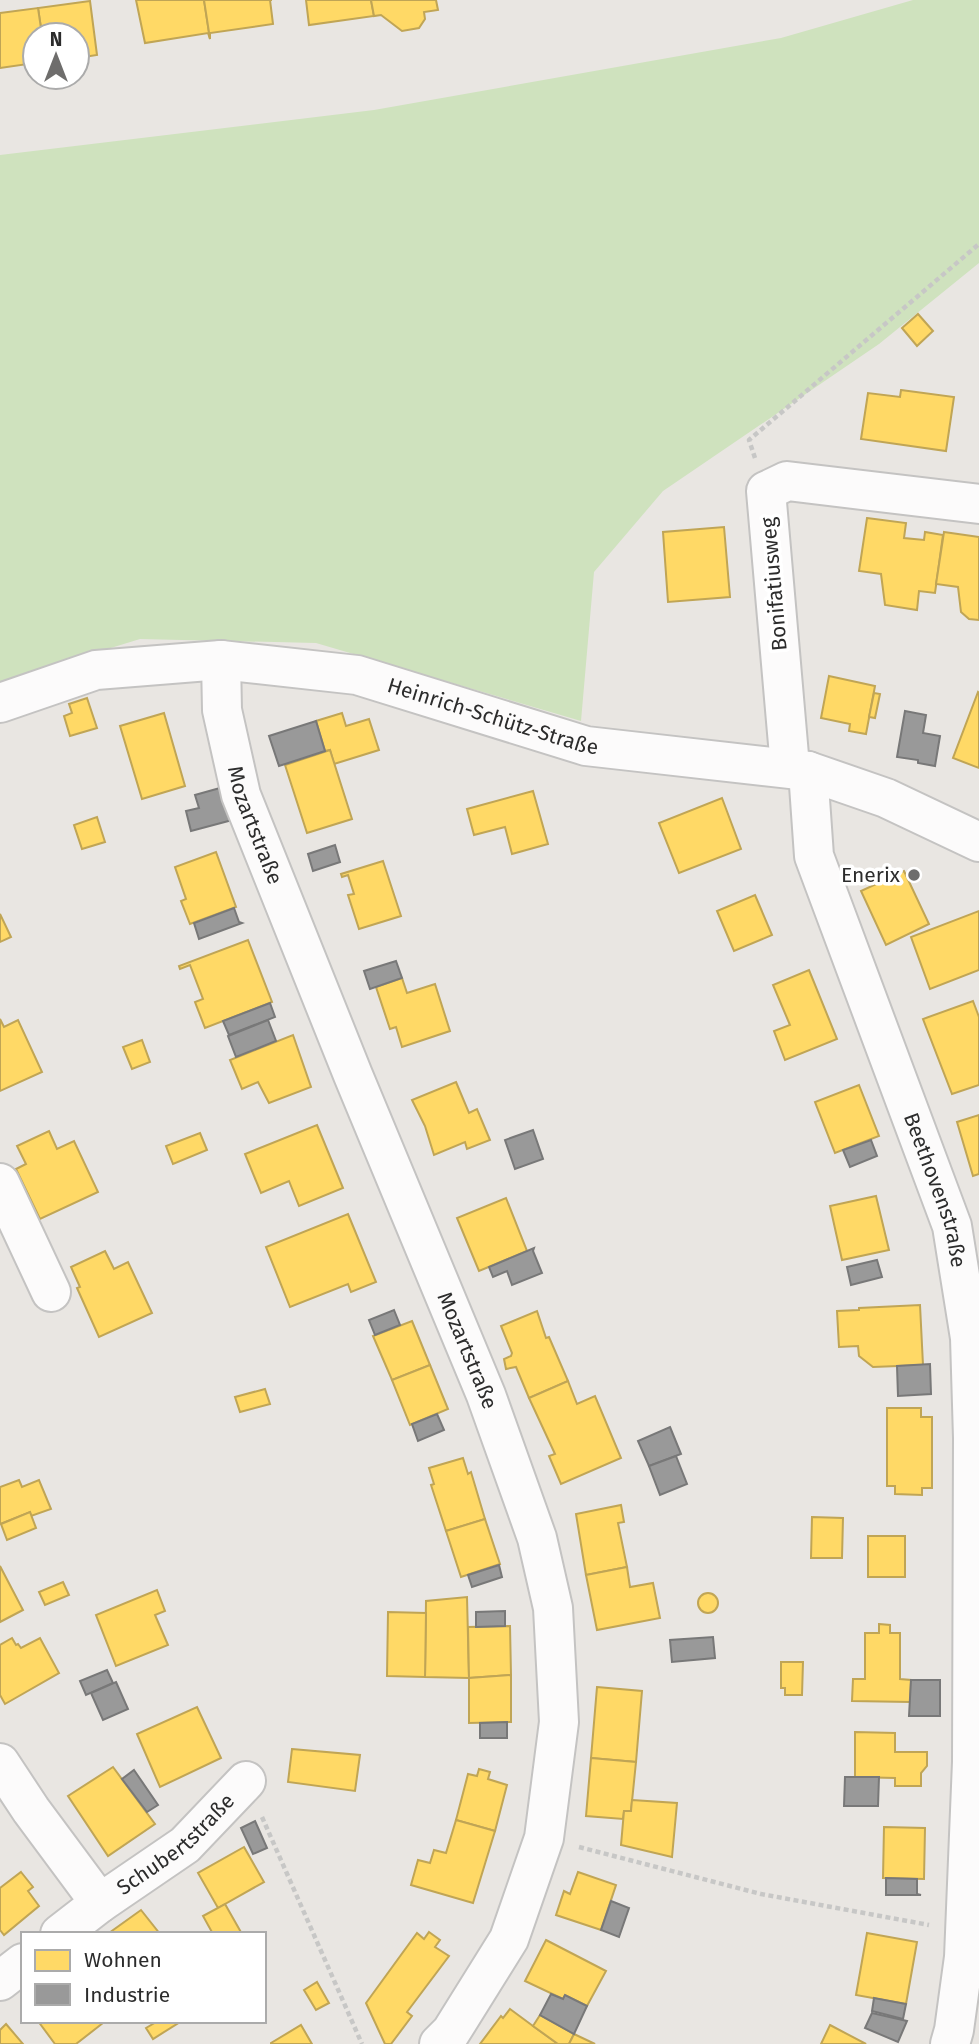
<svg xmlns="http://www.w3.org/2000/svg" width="979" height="2044" viewBox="0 0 979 2044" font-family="'Fira Sans',sans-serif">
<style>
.green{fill:#cfe2be}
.homes{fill:#ffd966;stroke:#c0a555;stroke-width:2}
.industry{fill:#999;stroke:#787878;stroke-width:2}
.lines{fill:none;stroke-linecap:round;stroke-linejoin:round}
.minor-casing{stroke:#c4c3c2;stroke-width:42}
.path{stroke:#c7c7c6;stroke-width:4.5;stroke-dasharray:5 3.5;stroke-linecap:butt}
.minor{stroke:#fcfbfb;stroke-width:38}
.poi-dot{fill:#6e6d6c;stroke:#fff;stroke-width:2.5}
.labels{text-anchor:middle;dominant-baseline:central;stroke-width:7;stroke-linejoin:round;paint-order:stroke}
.street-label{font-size:21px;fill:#2c2c2c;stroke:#fff}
.poi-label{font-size:21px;fill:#2c2c2c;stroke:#fff;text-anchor:end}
</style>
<rect width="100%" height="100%" fill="#e9e6e2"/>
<polygon class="green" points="913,0 979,0 979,263 879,344 663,491 594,572 581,721 316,643 140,639 0,682 0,155 374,110 781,38"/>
<g class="homes">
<polygon points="136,0 204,0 210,39 208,33 145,43"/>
<polygon points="204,0 272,0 270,0 273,24 210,33 210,39"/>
<polygon points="306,0 371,0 374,16 309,25"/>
<polygon points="371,0 436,0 438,10 424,12 425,19 419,28 402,31 381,15 374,16"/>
<polygon points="90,1 97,55 77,58 77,35 42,35 38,8"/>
<polygon points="38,8 42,35 35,35 35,63 0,68 0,13"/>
<polygon points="918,314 933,331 917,346 902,328"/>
<polygon points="901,390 954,397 946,451 861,439 868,393 900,397"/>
<polygon points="867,518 906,523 904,538 924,540 925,532 943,535 935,593 919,591 917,610 885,605 881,574 859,571"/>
<polygon points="724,527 730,597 668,602 663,532"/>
<polygon points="944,532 979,537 979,620 969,619 961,612 958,587 936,584"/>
<polygon points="829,676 875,686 866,734 849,731 850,724 821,718"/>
<polygon points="978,692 979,693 979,768 953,758"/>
<polygon points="874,693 880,694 875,718 869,717"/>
<polygon points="87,698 97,728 70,736 64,716 72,713 69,704"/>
<polygon points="164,713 185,786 142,799 120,726"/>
<polygon points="342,713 346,726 369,719 379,750 334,764 330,750 325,751 316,721"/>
<polygon points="330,750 352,819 307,833 285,765"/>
<polygon points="533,791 548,844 512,854 505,827 474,835 467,809"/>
<polygon points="722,798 741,849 679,873 659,823"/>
<polygon points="97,817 105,842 82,849 74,825"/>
<polygon points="216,852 236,907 190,924 181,901 186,899 175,867"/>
<polygon points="383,861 401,916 359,929 348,895 354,894 348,875 342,877 341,874"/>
<polygon points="904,871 929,924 886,945 861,891"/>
<polygon points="755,895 772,935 734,951 717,911"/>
<polygon points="979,911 979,970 930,989 911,937"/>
<polygon points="0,914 11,937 0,942"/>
<polygon points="248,940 272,1002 205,1028 195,1002 203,999 190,965 180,969 179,966"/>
<polygon points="809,970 837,1039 785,1060 774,1031 790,1025 773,985"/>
<polygon points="402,978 407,993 435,984 450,1031 402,1047 396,1027 390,1029 376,987"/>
<polygon points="973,1001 979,1017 979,1085 952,1094 923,1019"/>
<polygon points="0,1019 4,1027 18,1020 42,1072 0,1091"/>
<polygon points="293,1035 311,1087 269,1103 258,1082 242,1089 230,1060"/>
<polygon points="142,1040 150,1062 132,1069 123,1047"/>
<polygon points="456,1082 469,1113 477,1109 490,1140 467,1149 465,1142 434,1155 425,1126 412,1100"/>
<polygon points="859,1085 879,1136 835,1153 815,1102"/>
<polygon points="979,1115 979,1174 973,1176 957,1122"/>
<polygon points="317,1125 343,1188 299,1206 289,1181 261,1193 245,1154"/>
<polygon points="49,1131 57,1149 74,1141 98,1192 40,1219 16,1169 26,1164 17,1146"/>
<polygon points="200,1133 207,1150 173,1164 166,1146"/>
<polygon points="876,1196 889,1250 842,1260 830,1206"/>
<polygon points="506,1198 527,1251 479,1271 457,1218"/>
<polygon points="348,1214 376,1282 351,1292 348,1284 290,1307 266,1247"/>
<polygon points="105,1251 114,1269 128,1262 152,1313 99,1337 77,1288 80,1287 71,1267"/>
<polygon points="920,1305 923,1365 873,1367 859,1356 858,1346 839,1347 837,1311 859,1310 859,1308"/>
<polygon points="537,1311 546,1338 549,1337 568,1381 529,1398 516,1367 506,1369 504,1359 511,1356 512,1353 501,1326"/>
<polygon points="412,1321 430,1365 392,1380 373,1336"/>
<polygon points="430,1365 448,1409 410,1425 392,1380"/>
<polygon points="568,1381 577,1404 595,1396 621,1458 561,1484 549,1456 555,1454 529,1398"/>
<polygon points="265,1389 270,1404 240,1412 235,1397"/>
<polygon points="887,1408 921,1408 921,1417 932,1417 932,1488 922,1488 922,1495 895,1494 895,1486 887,1486"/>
<polygon points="463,1458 468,1474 471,1472 485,1519 446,1531 431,1485 434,1484 429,1468"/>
<polygon points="19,1480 22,1487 39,1480 51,1509 31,1516 30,1512 0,1524 0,1487"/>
<polygon points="621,1505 624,1522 618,1523 627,1567 586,1575 576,1514"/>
<polygon points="30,1512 36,1528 7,1540 1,1524"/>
<polygon points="812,1517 843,1518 842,1558 811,1558"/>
<polygon points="485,1519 500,1564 461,1577 446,1531"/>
<rect x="868" y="1536" width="37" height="41"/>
<polygon points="0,1566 23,1610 0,1622"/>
<polygon points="627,1567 630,1587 653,1583 660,1618 597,1630 586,1575"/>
<polygon points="63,1582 69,1595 45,1605 39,1592"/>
<polygon points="157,1590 165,1611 155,1615 168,1645 116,1666 96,1615"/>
<circle cx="708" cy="1603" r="10"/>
<polygon points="467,1597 469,1678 425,1677 426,1601"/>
<polygon points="388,1612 426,1613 425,1677 387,1676"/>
<polygon points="879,1624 890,1625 890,1633 900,1633 900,1679 911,1680 910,1702 852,1701 853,1679 865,1679 865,1633 879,1633"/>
<polygon points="510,1626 511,1675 469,1678 468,1627"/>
<polygon points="12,1638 16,1645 18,1644 21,1648 40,1638 59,1673 5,1704 0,1695 0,1645"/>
<polygon points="781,1662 803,1662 802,1695 785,1695 785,1688 781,1688"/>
<polygon points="511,1675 511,1722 469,1723 469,1678"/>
<polygon points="597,1687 642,1691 636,1762 591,1758"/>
<polygon points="197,1707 221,1758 160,1787 137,1734"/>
<polygon points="855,1732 895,1733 895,1752 927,1752 927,1766 921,1773 921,1786 895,1786 895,1778 855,1777"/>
<polygon points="292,1749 360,1755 355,1791 288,1782"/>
<polygon points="591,1758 636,1762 631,1811 624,1811 623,1819 586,1816"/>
<polygon points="113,1767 155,1824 108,1856 68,1796"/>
<polygon points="479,1769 490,1772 488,1779 507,1785 495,1831 456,1820 468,1774 477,1776"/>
<polygon points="632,1800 677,1803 672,1857 621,1845 624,1811 631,1811"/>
<polygon points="456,1820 495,1831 473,1903 411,1885 418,1860 430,1863 434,1850 446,1853"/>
<polygon points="884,1827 925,1828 924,1879 883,1878"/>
<polygon points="244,1847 264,1882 218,1908 198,1873"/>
<polygon points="21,1872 33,1887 28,1891 39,1906 4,1935 0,1930 0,1888"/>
<polygon points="578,1872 616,1885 601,1930 556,1915 564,1891 570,1894"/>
<polygon points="225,1904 242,1934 213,1934 203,1916"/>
<polygon points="141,1910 160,1934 109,1934 109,1933"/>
<polygon points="429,1932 440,1940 435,1947 449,1956 407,2012 412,2016 391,2044 385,2044 366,2003 417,1933 424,1939"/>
<polygon points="867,1933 917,1942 906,2004 856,1995"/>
<polygon points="546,1940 606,1971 587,2006 565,1995 563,1999 525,1981"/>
<polygon points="317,1982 329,2003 316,2010 304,1990"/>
<polygon points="510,2009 533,2026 558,2044 480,2044 501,2016 503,2018"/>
<polygon points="540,2015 574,2034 569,2044 558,2044 533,2026"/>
<polygon points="38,2021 101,2021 103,2023 76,2044 55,2044"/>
<polygon points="158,2021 179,2021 180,2022 153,2039 146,2028"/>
<polygon points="6,2024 23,2044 0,2044 0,2030"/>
<polygon points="301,2025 312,2044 271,2044 271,2043"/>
<polygon points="830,2025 866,2044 821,2044"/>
<polygon points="574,2034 595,2044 569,2044"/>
</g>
<g class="industry">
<polygon points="905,711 926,715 923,733 940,736 935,766 918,763 918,760 897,757"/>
<polygon points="316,721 325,751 279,766 269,736"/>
<polygon points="227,786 236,819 191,831 186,811 199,808 195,795"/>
<polygon points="335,845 340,862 313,871 308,854"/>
<polygon points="234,908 239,922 242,923 199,939 194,923"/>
<polygon points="396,961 402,978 370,989 364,971"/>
<polygon points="270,1003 275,1017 229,1035 223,1021"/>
<polygon points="268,1020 276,1041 236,1057 228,1036"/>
<polygon points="533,1130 543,1159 515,1169 505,1140"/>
<polygon points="871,1140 877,1156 850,1167 843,1150"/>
<polygon points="534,1248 533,1251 542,1273 512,1285 507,1271 493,1277 489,1267"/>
<polygon points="877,1260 882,1277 851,1285 847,1267"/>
<polygon points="394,1310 400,1325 375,1335 369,1320"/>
<polygon points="930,1364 931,1394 898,1396 897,1366"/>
<polygon points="437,1414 444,1430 418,1441 412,1424"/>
<polygon points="670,1427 681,1454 649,1466 638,1441"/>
<polygon points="676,1456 687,1484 660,1495 649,1466"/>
<polygon points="499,1565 502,1577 472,1587 468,1575"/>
<polygon points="505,1611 505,1626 476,1627 476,1612"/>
<polygon points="713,1637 715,1658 672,1662 670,1640"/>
<polygon points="107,1670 113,1683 86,1695 80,1681"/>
<polygon points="911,1680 940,1680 940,1716 909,1716"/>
<polygon points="116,1682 128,1709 103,1720 91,1693"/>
<polygon points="507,1722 507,1738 480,1738 480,1723"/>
<polygon points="134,1770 158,1805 147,1812 122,1779"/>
<polygon points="845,1777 879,1777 878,1806 844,1806"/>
<polygon points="255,1821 267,1848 253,1854 241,1828"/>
<polygon points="886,1878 917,1879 917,1894 921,1895 886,1895"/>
<polygon points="611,1901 629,1908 619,1937 601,1930"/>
<polygon points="551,1994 563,1999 565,1995 587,2006 574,2034 540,2015"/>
<polygon points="874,1998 906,2004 903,2019 872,2011"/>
<polygon points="872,2013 907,2021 898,2042 865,2028"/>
</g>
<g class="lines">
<defs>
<g id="minor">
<path id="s1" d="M221 660 222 710 241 795 353 1075 486 1395 537 1538 553 1608 559 1722 544 1838 509 1939 451 2032 439 2044"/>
<path id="s2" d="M0 703 96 670 221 660 357 675 586 746 808 771 886 798 979 842"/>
<polyline points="790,767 766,491 787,481 979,504"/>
<path id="s3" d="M808 771 814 856 952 1226 970 1338 973 1438 972 1762 964 1957 954 2030 950 2044"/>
<polyline points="0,1183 51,1292"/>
<polyline points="0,1763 31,1810 100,1903 60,1934"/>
<path id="s4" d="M100 1903 185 1845 246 1781"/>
<polyline points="0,1981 23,1963"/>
</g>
</defs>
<use href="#minor" class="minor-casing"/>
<g class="path">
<polyline points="755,458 749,440 979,244"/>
<polyline points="262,1817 362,2044"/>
<polyline points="579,1847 761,1894 929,1925"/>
</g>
<use href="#minor" class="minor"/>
</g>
<circle class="poi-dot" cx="914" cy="875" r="7"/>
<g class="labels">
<g class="street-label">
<text transform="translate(774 584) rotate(-95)">Bonifatiusweg</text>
<text stroke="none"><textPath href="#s2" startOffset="506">Heinrich-Schütz-Straße</textPath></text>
<text stroke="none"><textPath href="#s1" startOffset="170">Mozartstraße</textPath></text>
<text stroke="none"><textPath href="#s3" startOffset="441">Beethovenstraße</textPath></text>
<text stroke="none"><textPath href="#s1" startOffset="737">Mozartstraße</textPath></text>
<text stroke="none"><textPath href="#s4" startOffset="96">Schubertstraße</textPath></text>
</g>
<g class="poi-label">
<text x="900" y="875">Enerix</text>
</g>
</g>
<rect x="21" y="1932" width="245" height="91" fill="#ffffff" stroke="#ababab" stroke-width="2"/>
<rect x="35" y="1950" width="35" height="21" fill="#ffd966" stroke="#ababab" stroke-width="2"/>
<text x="84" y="1967" font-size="21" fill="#2c2c2c">Wohnen</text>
<rect x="35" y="1984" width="35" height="21" fill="#999999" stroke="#ababab" stroke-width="2"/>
<text x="84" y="2002" font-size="21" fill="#2c2c2c">Industrie</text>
<g transform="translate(56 56)"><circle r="33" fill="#ffffff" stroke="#ababab" stroke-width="2"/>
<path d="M0-5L12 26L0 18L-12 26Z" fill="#6e6d6c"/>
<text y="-10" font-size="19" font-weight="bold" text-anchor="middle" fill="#2c2c2c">N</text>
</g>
</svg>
